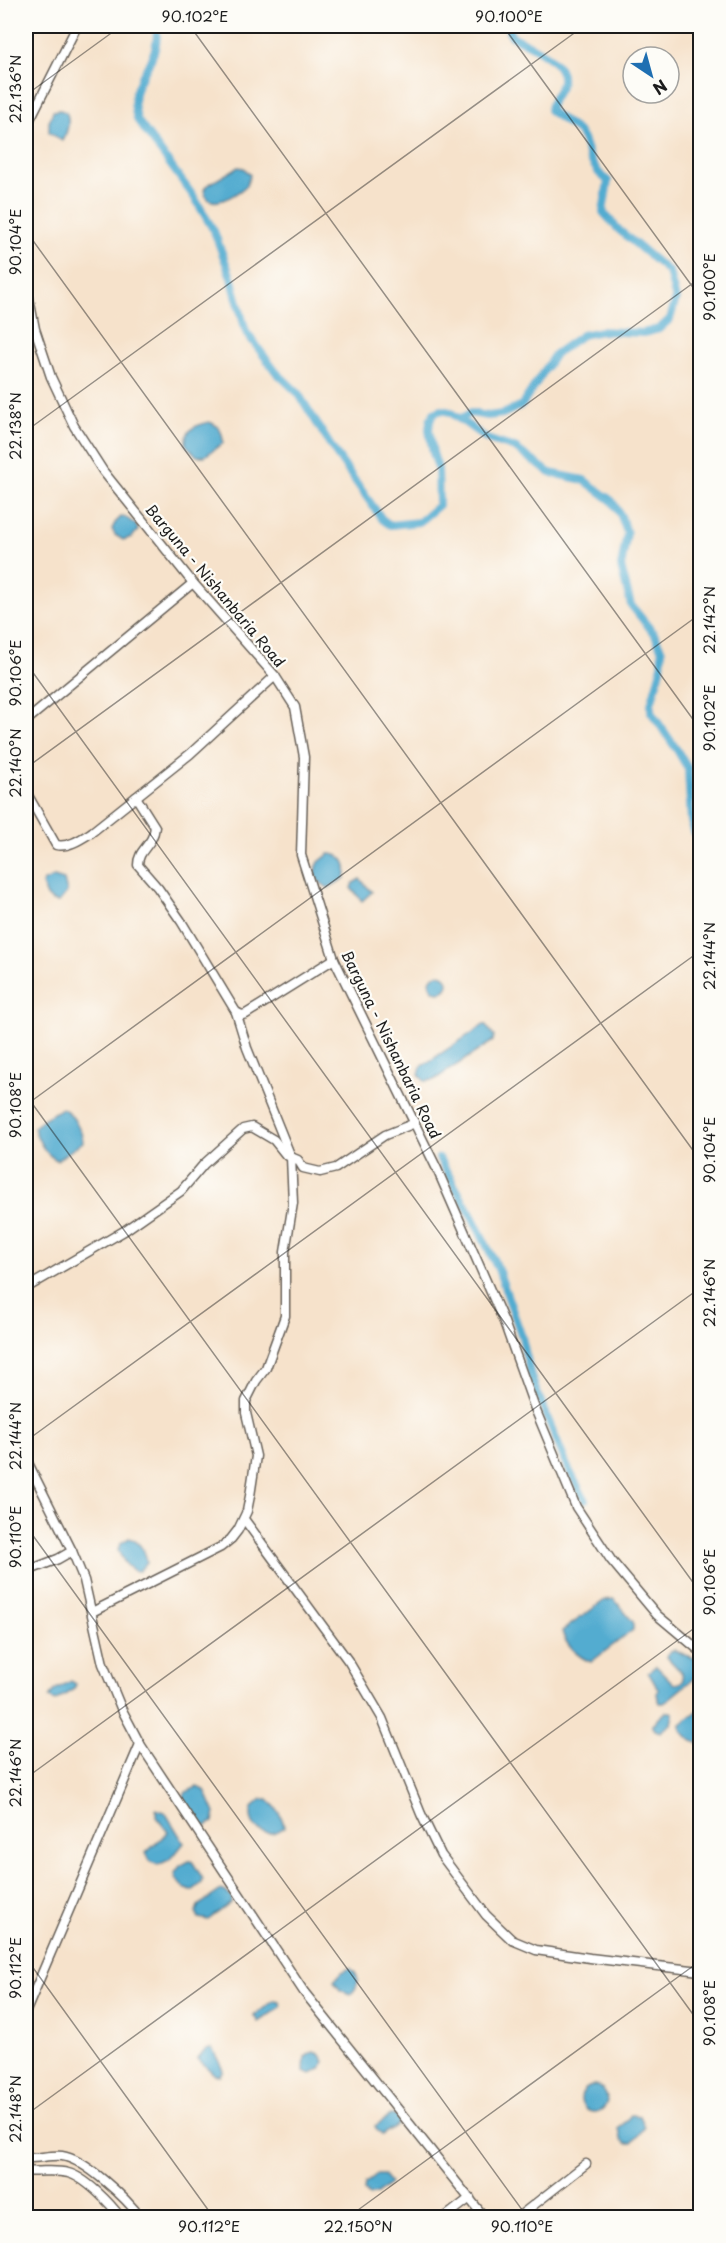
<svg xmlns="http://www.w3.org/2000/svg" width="726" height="2243" viewBox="0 0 726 2243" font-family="'Playpen Sans',sans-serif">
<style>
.water{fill:#53acd0;stroke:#386476;stroke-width:1.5}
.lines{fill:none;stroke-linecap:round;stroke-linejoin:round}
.canal{stroke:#53acd0;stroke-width:8}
.minor-casing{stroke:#686159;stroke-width:11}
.minor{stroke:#fff;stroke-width:8}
.ticks{fill:none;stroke:#1c1c1c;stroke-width:1.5;stroke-opacity:0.45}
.labels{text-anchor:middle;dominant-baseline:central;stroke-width:4.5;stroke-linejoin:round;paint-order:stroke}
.street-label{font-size:15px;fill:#1c1c1c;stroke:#fdfcf7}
.neatline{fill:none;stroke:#1c1c1c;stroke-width:2}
.ticks-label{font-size:15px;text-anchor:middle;fill:#1c1c1c}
</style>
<rect width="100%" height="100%" fill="#fdfcf7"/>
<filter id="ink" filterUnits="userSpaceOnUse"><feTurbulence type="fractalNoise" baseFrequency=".0167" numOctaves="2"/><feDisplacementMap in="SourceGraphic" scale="12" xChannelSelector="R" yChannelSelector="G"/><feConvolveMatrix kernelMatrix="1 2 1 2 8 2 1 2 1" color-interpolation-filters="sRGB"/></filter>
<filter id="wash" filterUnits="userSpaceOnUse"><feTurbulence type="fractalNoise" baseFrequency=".008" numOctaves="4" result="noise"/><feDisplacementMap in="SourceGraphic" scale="24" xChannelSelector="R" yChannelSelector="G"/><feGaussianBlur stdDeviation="1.35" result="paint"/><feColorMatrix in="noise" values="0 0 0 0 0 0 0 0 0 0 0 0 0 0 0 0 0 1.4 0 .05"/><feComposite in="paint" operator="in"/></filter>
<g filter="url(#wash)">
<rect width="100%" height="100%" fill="#f6e2cb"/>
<g class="water">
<path d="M60 110 66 112C71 121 67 134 62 141L49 132V122L53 111Z"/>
<path d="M238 167 244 168 250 175 247 185C237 194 208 214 204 190L206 186Z"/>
<path d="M209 422C219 425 223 433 223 443L205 456H197L186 445C184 430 196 425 209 422Z"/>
<polygon points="121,517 125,517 136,525 138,530 132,537 123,540 115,535 112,529 115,523"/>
<path d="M329 854C344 854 349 865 345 878L328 888 317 880 314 873 319 862Z"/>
<polygon points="54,877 64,880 67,892 59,902 52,901 47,896 42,884 44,881"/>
<polygon points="360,879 372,892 362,901 351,888 353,883"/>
<circle cx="439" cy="983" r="9"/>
<polygon points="485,1024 494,1036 493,1041 434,1080 424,1081 419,1074 421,1067"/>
<path d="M62 1108C73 1114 82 1130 83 1142L57 1160C45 1155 38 1140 34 1128L43 1119Z"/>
<path d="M129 1538C139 1541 146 1552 147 1562L139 1571C128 1571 122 1559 118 1550L121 1543Z"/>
<path d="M614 1599 633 1622V1630L591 1662C578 1657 565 1645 562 1631L605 1600Z"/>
<polygon points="674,1650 700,1661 700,1673 664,1703 660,1703 657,1695 658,1689 648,1672 656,1666 674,1684 680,1683 683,1680 682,1673 667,1657 669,1652"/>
<polygon points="71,1681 76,1684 74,1689 55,1701 49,1698 54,1690"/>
<path d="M700 1709V1743C692 1743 686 1736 681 1730V1724Z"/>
<polygon points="666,1712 671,1712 673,1714 671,1724 660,1732 655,1730 652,1725"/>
<polygon points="197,1787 205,1790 215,1813 213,1822 203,1828 196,1822 183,1798 186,1792"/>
<path d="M262 1799H268C275 1806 283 1817 284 1827 268 1842 246 1827 252 1808Z"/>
<polygon points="156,1809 165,1812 184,1843 171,1859 158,1865 150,1861 146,1853 168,1832 156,1817"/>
<path d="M189 1861H192L203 1879 202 1883 192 1891C183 1890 176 1881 175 1873L180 1866Z"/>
<polygon points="221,1890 226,1892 232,1898 231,1903 208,1920 199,1918 196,1912 198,1906"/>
<path d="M350 1968C361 1976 359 1986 351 1994L340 1990 334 1981 342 1972Z"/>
<polygon points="274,2000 280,2001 281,2007 258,2022 254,2016"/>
<polygon points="212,2048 223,2070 220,2075 215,2075 198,2059 206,2049"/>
<polygon points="313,2052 319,2054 324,2061 321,2069 311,2074 304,2071 305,2057"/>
<circle cx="594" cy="2099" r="13"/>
<polygon points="391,2115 396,2116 399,2120 398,2124 382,2135 377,2130 375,2126"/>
<polygon points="631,2115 640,2116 645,2127 632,2143 626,2143 621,2139 619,2129"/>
<polygon points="376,2175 384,2175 390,2183 378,2194 369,2196 364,2191 365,2184"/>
</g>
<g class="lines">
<g class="canal">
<path d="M157 26C157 33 157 42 155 49 146 78 126 87 138 121L194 197 214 231 232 280 246 332 276 372 298 393 334 451 382 519 390 525 419 522 439 505 438 468 433 453 429 430 430 421 434 413 442 410 450 412 487 439 515 448 550 473 584 480 612 501 621 516 627 533 621 567 631 605 655 635 662 651 661 669 651 704V712L677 750 688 769 691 822 700 849"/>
<path d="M459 419 471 413 488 416 503 414 522 405 555 354 582 335 601 331 643 333 659 329 670 319 676 299 669 272 619 230 603 212 608 181 599 173 590 159 583 139 578 131 550 111C550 100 557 95 561 85 570 61 527 45 512 36L509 32V26"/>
<polyline points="439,1158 473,1218 498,1269 522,1337 531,1377 567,1466 585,1500"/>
</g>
</g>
</g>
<g filter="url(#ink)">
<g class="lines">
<defs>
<g id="minor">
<polyline points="26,127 77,26"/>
<polyline points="26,283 35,329 51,377 74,426 103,471 193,583 275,676 295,707 304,757 301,855 334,959 437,1169 504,1322 534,1406 576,1507 611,1560 657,1615 700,1651"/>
<polyline points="26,721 193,583"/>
<path d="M26 792 56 845C68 848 81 839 92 832L190 754 275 676"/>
<path d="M136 797 155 827C153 846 138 849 138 865L158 888 181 921 236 1012 242 1015 246 1014 334 959"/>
<polyline points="26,1288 124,1231 181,1191 204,1164 243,1129 252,1127 274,1140 286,1155 298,1160 303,1168 320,1172 336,1168 385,1135 415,1123"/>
<polyline points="26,1459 72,1551 84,1580 103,1664 121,1708 140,1744 304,1992 485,2218"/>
<polyline points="244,1519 349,1662 382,1718 421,1814 441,1855 486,1915 512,1940 536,1950 590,1958 700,1971"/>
<polyline points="26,1566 32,1569 58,1559 72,1551"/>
<polyline points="92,1612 221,1547 231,1539 238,1530 247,1511 250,1496 256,1456 246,1413 246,1401 256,1381 266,1368 285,1316 285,1252 293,1203 291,1157 247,1048 236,1012"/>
<polyline points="26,2011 140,1744"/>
<path d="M26 2156 29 2158C39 2158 52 2155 62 2156 85 2159 127 2199 141 2218"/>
<path d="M26 2171C40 2173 53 2169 68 2173 85 2177 111 2204 121 2218"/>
<polyline points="444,2218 470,2198"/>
<polyline points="509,2218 510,2218"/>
<polyline points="517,2218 586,2164"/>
</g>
</defs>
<use href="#minor" class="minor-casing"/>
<use href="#minor" class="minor"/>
</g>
</g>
<path class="ticks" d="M190 26 700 729M503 26 700 297M26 95 121 26M26 231 700 1160M26 431 584 26M26 663 700 1592M26 768 700 278M26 1095 700 2024M26 1105 700 614M26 1441 700 951M26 1526 528 2218M26 1778 700 1288M26 1958 214 2218M26 2115 700 1624M347 2218 700 1961"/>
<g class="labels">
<g class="street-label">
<text transform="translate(216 585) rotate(50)">Barguna - Nishanbaria Road</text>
<text transform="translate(392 1044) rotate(64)">Barguna - Nishanbaria Road</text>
</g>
</g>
<rect width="726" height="2243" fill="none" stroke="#fdfcf7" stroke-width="66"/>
<g transform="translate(651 75) rotate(144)"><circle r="28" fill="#fdfcf7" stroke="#a3a29f" stroke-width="1.5"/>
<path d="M0-4.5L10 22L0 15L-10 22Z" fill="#1f6fb2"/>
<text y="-9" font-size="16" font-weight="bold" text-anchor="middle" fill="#1c1c1c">N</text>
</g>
<rect x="33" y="33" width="660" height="2177" class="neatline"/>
<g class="ticks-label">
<text x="195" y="22">90.102°E</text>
<text x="509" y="22">90.100°E</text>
<text transform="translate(16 89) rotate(-90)" y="5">22.136°N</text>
<text transform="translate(16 242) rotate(-90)" y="5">90.104°E</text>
<text transform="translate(710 287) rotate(-90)" y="5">90.100°E</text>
<text transform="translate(16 426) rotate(-90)" y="5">22.138°N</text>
<text transform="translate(710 620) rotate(-90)" y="5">22.142°N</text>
<text transform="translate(16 673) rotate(-90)" y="5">90.106°E</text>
<text transform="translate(710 718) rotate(-90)" y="5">90.102°E</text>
<text transform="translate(16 763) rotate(-90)" y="5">22.140°N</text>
<text transform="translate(710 956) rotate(-90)" y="5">22.144°N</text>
<text transform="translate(16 1105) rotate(-90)" y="5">90.108°E</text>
<text transform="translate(710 1150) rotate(-90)" y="5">90.104°E</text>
<text transform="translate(710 1293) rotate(-90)" y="5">22.146°N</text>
<text transform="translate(16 1436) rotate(-90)" y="5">22.144°N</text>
<text transform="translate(16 1537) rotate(-90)" y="5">90.110°E</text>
<text transform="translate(710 1582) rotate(-90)" y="5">90.106°E</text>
<text transform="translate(16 1773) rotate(-90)" y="5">22.146°N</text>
<text transform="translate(16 1968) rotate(-90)" y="5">90.112°E</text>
<text transform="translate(710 2013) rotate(-90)" y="5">90.108°E</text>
<text transform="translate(16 2109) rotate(-90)" y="5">22.148°N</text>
<text x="209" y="2232">90.112°E</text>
<text x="358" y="2232">22.150°N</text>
<text x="522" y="2232">90.110°E</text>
</g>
</svg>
